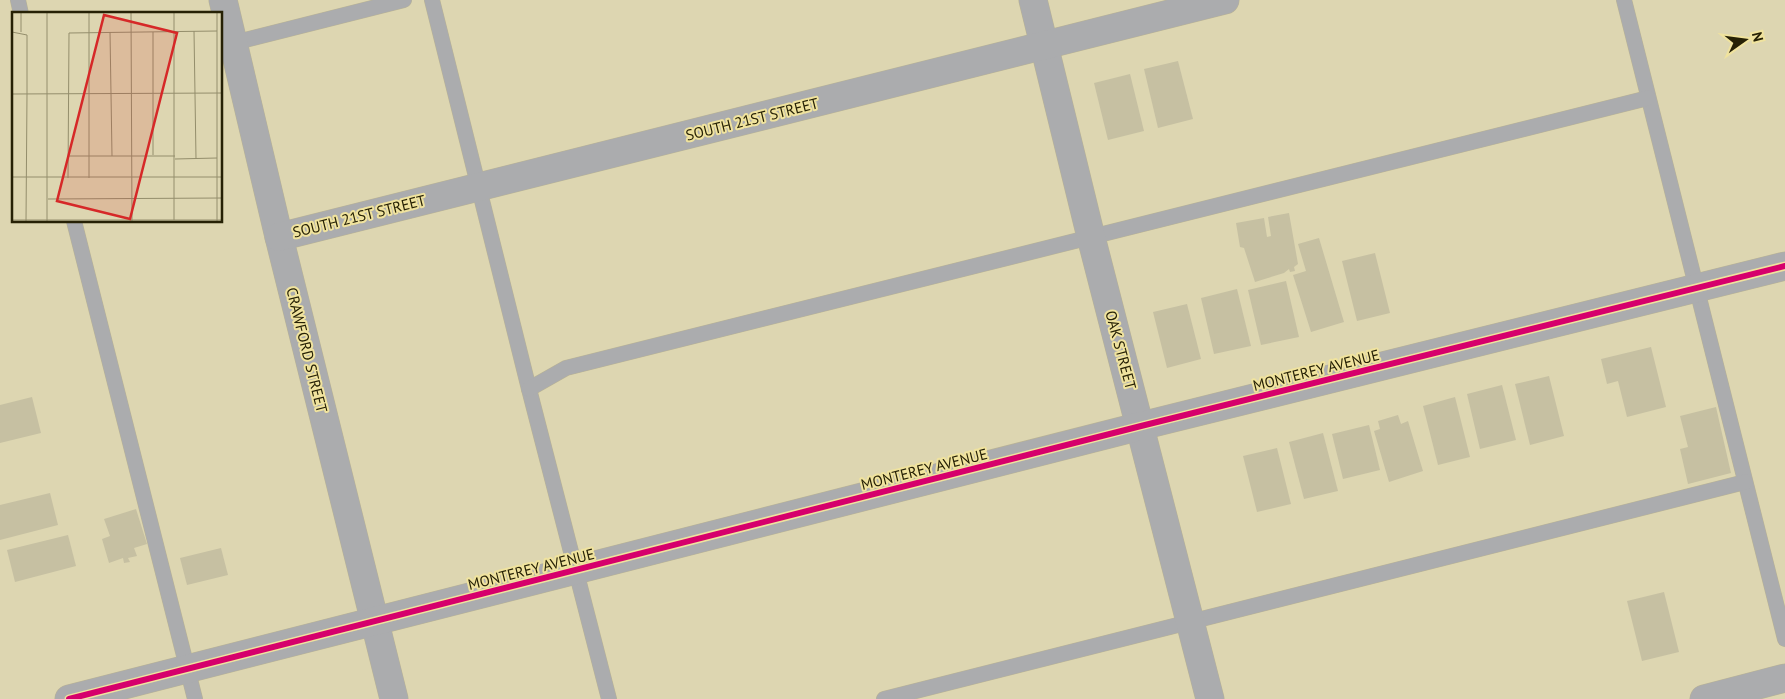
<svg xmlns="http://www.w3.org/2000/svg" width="1785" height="699" viewBox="0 0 1785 699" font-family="'PT Sans',sans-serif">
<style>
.building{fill:#c6c0a2}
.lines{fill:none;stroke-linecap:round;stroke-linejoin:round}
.service-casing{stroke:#b9b395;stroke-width:16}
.minor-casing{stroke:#b9b395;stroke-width:29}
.service{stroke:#abacae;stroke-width:15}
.minor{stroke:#abacae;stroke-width:28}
.cycleway-casing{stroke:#f0e39e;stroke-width:9}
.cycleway{stroke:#d6006c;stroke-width:6}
.labels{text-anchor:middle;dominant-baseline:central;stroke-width:4;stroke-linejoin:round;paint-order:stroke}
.street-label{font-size:15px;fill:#262105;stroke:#f0e39e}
.inset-road{fill:none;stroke:#948e6c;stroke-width:1}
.view{fill:#d62828;fill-opacity:0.15;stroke:#d62828;stroke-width:2.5}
.inset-edge{fill:none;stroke:#262105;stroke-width:2.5}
</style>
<rect width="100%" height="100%" fill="#ddd6b1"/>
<g class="building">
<polygon points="1178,61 1193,119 1158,128 1144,69"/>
<polygon points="1130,74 1144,131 1108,140 1094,83"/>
<polygon points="1289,213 1298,264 1294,267 1295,271 1290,272 1289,269 1284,273 1255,282 1244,248 1240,247 1236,223 1264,218 1267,237 1271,236 1268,217"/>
<polygon points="1319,238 1344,322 1311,332 1293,275 1306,271 1298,244"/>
<polygon points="1375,253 1390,313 1357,321 1342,261"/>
<polygon points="1286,281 1299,337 1261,345 1248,290"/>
<polygon points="1237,289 1251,346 1214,354 1201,298"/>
<polygon points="1187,304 1201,359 1167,368 1153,312"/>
<polygon points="1651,347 1666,407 1627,417 1618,381 1607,384 1601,359"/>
<polygon points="1549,376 1564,436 1530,445 1515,384"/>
<polygon points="1502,385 1516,440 1480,449 1467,394"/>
<polygon points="32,397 41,433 0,443 0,405"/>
<polygon points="1455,397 1470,457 1438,465 1423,406"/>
<polygon points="1716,407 1731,473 1688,484 1680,449 1688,447 1680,416"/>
<polygon points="1398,415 1401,424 1408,421 1423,471 1389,482 1374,431 1380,429 1378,421"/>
<polygon points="1369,425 1380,470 1343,479 1332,434"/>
<polygon points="1323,433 1338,491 1304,499 1289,442"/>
<polygon points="1277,448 1291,504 1257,512 1243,456"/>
<polygon points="50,493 58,525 0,540 0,505"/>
<polygon points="136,509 147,544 134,548 137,556 128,558 130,562 124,563 123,558 109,563 102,539 110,536 104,519"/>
<polygon points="68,535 76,566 15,582 7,550"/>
<polygon points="221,548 228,575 187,585 180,558"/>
<polygon points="1664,592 1679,652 1642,661 1627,601"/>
</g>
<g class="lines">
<defs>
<g id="service">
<polyline points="18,0 21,14"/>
<polyline points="432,0 529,389 609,699"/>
<polyline points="1624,0 1785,639"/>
<polyline points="233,43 404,0"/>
<polyline points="74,221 195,699"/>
<polyline points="529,389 566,368 1648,98"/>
<polyline points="884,699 1745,482"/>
</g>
<g id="minor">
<polyline points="223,0 279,237 394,699"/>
<polyline points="1033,0 1091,237 1210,699"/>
<polyline points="279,237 1225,0"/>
<polyline points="69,699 1141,426 1785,266"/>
<polyline points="1704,699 1785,678"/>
</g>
</defs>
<use href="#service" class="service-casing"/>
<use href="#minor" class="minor-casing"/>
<use href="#service" class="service"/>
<use href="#minor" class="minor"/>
<defs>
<polyline id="cycleway" points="69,699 1141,426 1785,266"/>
</defs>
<use href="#cycleway" class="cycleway-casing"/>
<use href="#cycleway" class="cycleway"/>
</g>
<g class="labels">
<g class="street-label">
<text transform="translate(752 119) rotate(-14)">SOUTH 21ST STREET</text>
<text transform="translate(359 216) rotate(-14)">SOUTH 21ST STREET</text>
<text transform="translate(307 350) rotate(76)">CRAWFORD STREET</text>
<text transform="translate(1121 350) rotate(75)">OAK STREET</text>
<text transform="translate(1316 370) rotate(-14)">MONTEREY AVENUE</text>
<text transform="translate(924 469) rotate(-14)">MONTEREY AVENUE</text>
<text transform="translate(531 569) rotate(-14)">MONTEREY AVENUE</text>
</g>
</g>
<g transform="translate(12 12)">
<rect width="210" height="210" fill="#ddd6b1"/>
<path class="inset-road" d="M9 0V20M35 0V210M77 0V166M119 0 120 210M205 0V210M182 19 184 147M0 20 15 23V82M98 20 100 144M141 20V143M0 82 210 81M56 144H163M163 147 205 146M0 165H210M56 166 57 21 205 19M36 187 210 186M0 208H210M162 208V0M14 209 15 82"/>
<path class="view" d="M92 3 165 21 118 207 45 189Z"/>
<rect width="210" height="210" class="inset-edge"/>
</g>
<g transform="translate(1745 40) rotate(76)" stroke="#f0e39e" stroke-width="4" paint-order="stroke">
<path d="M0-4L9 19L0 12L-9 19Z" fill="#262105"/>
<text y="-8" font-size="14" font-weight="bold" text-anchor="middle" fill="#262105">N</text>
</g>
</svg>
